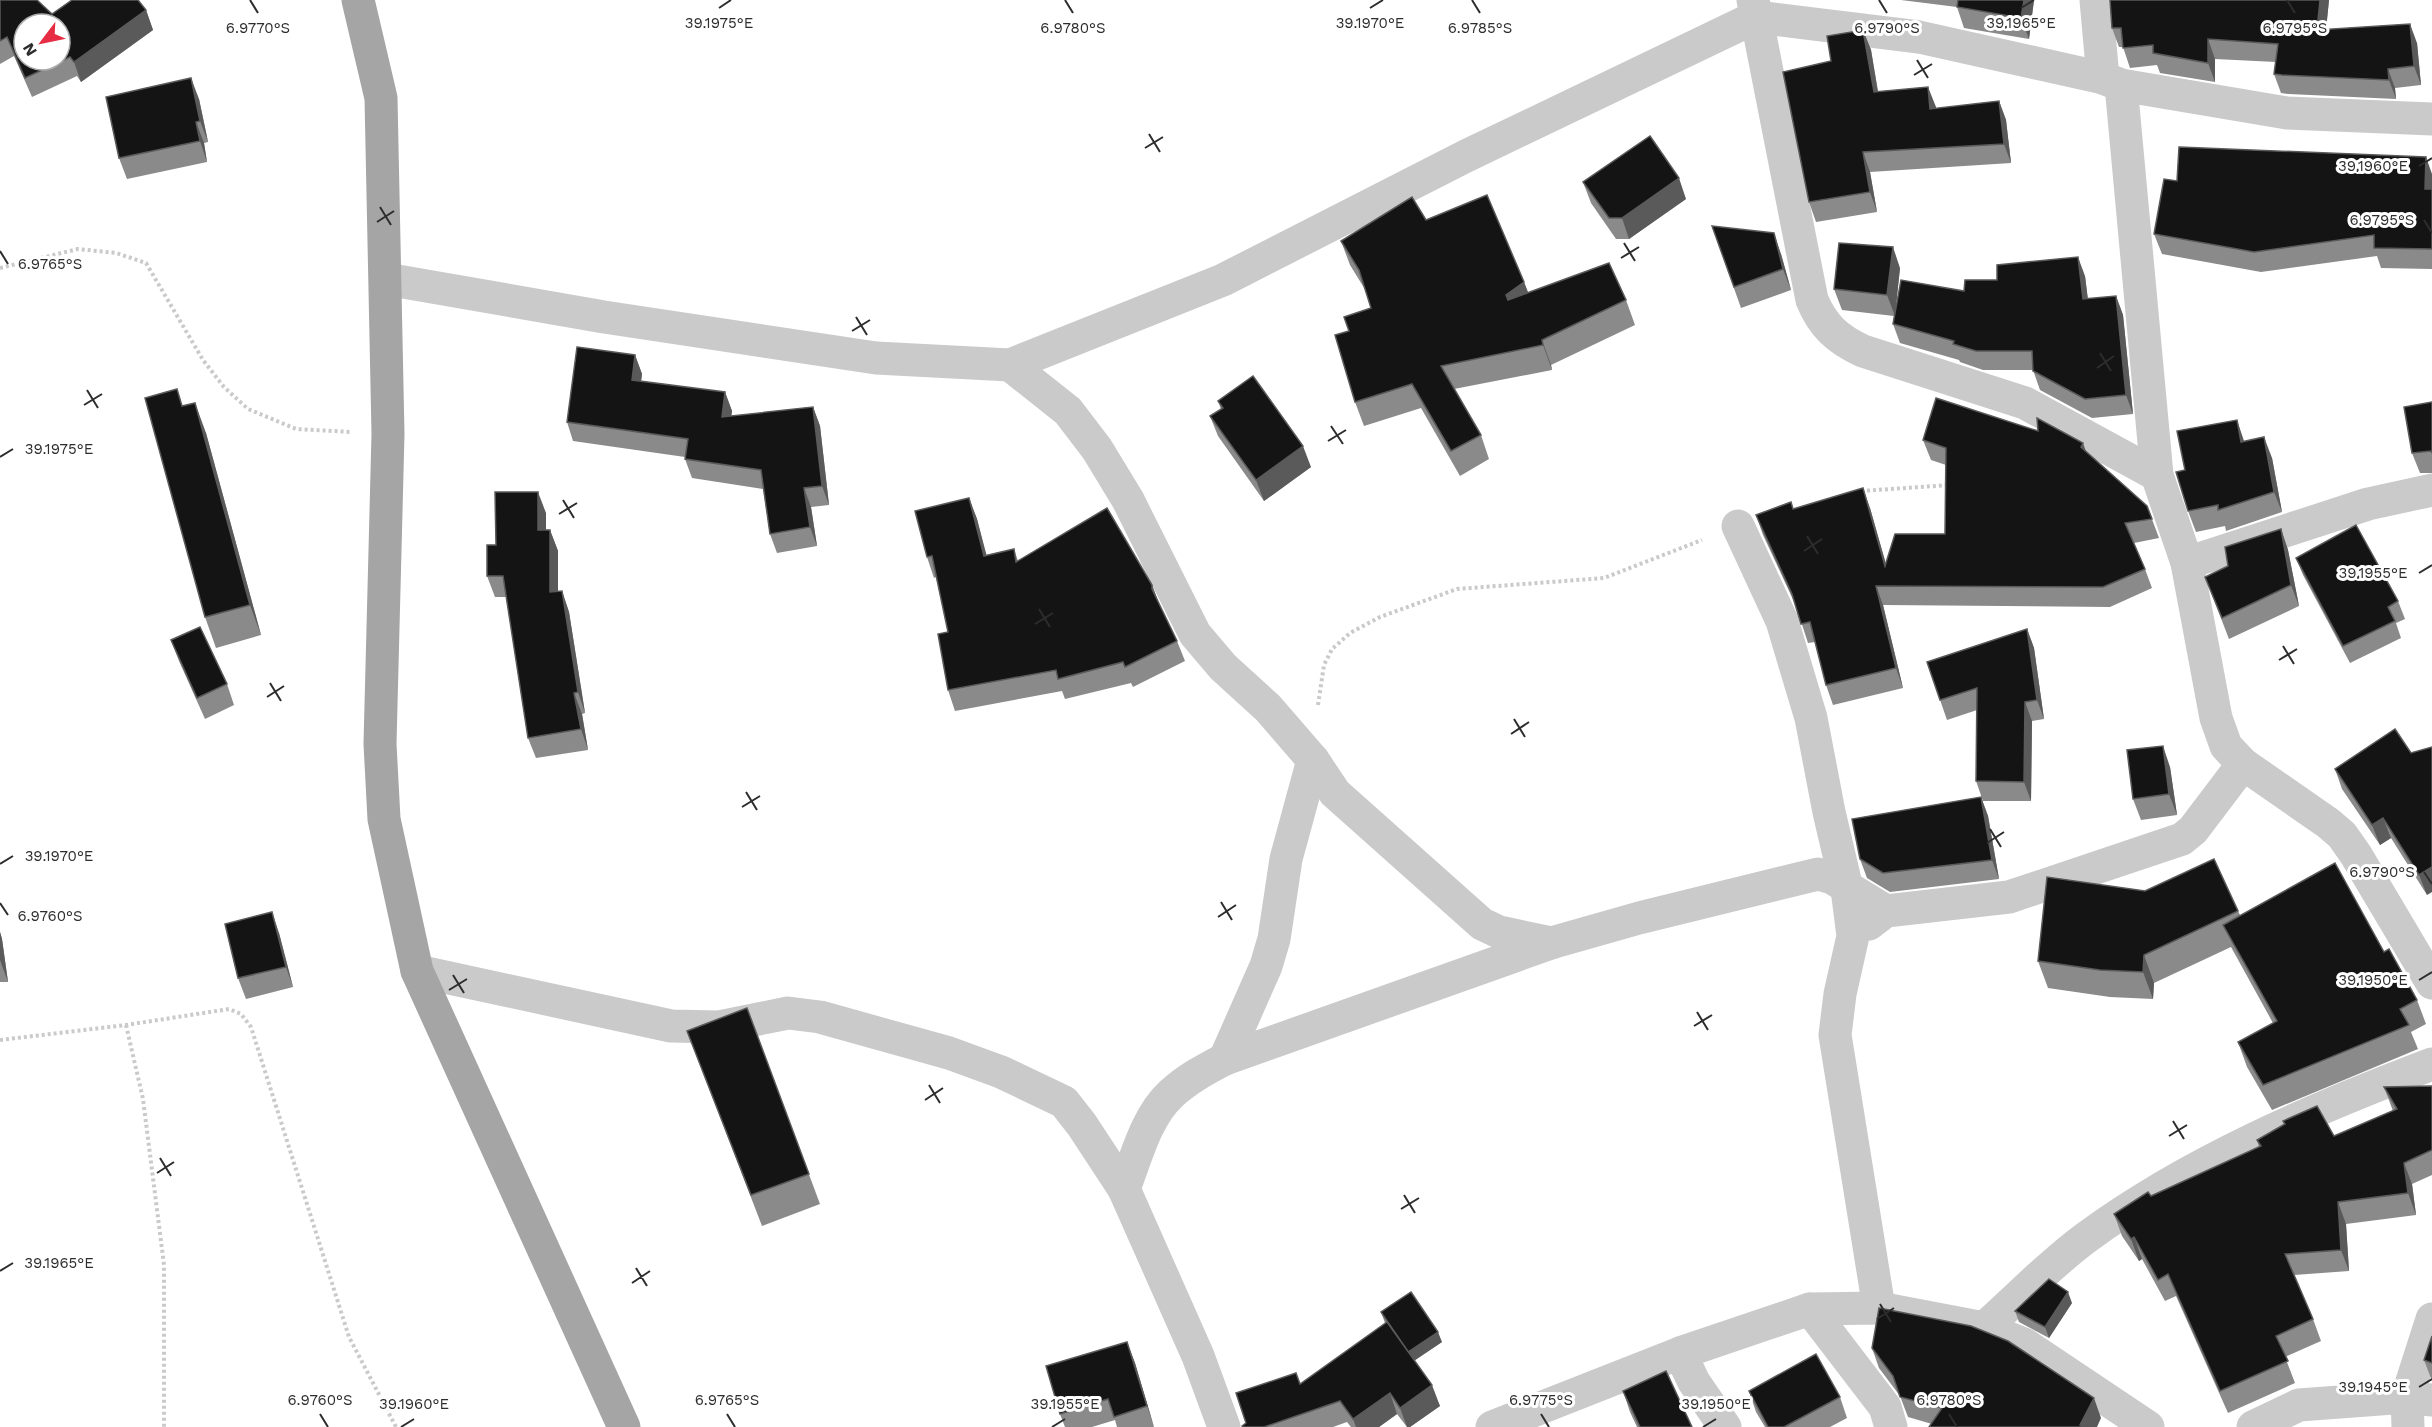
<svg xmlns="http://www.w3.org/2000/svg" width="2432" height="1427" viewBox="0 0 2432 1427" font-family="'Work Sans',sans-serif">
<style>
.lines{fill:none;stroke-linecap:round;stroke-linejoin:round}
.path{stroke:#cacaca;stroke-width:4;stroke-dasharray:3 3;stroke-linecap:butt}
.street{stroke:#cacaca;stroke-width:33}
.primary{stroke:#a5a5a5;stroke-width:33}
.wall{fill:#8a8a8a}
.shaded-wall{fill:#5a5a5a}
.building{fill:#141414;stroke:#5a5a5a;stroke-width:1.5;fill-rule:evenodd}
.ticks{fill:none;stroke:#2d2d2d;stroke-width:2}
.ticks-label{font-size:15px;text-anchor:middle;fill:#2d2d2d;stroke:#fff;stroke-width:6;stroke-linejoin:round;paint-order:stroke}
</style>
<rect width="100%" height="100%" fill="#fff"/>
<g class="lines">
<g class="path">
<polyline points="0,268 78,249 116,253 146,263 203,360 224,387 248,409 296,429 351,432"/>
<polyline points="1861,491 1950,485"/>
<polyline points="1318,705 1324,665 1332,649 1350,633 1380,617 1457,589 1604,578 1702,540"/>
<polyline points="126,1025 143,1099 164,1265 164,1427"/>
<polyline points="0,1040 126,1025 229,1009 241,1014 251,1027 349,1337 396,1427"/>
</g>
<g class="street">
<path d="M1753 0 1812 300C1823 326 1837 339 1863 351L2025 403 2157 475 2187 563 2216 718 2226 746 2243 764 2328 823 2342 835 2356 855 2432 983"/>
<polyline points="2096,0 2103,78"/>
<polyline points="2121,85 2157,475"/>
<polyline points="386,279 604,317 876,358 1010,365 1223,280 1466,156 1756,17 1919,37 2103,78 2121,85 2287,113 2432,119"/>
<polyline points="1010,365 1068,411 1097,449 1128,500 1195,634 1223,667 1268,708 1313,760 1335,793 1482,924 1499,932 1551,943 1639,918 1818,874 1832,878 1886,911"/>
<polyline points="1738,526 1782,621 1811,718 1829,812 1847,889 1853,936 1840,994 1835,1035 1879,1308"/>
<polyline points="2187,563 2368,504 2432,490"/>
<polyline points="1869,924 1886,911 2009,897 2182,839 2193,830 2243,764"/>
<polyline points="417,971 671,1026 719,1027 788,1013 820,1017 949,1053 1001,1072 1064,1102 1082,1125 1124,1189 1198,1356 1224,1427"/>
<polyline points="1225,1059 1266,966 1274,939 1286,859 1313,760"/>
<path d="M1124 1189C1136 1158 1146 1117 1171 1094 1187 1079 1206 1069 1225 1059L1551 943"/>
<polyline points="1810,1309 1885,1407 1891,1427"/>
<path d="M1984 1328C2018 1298 2050 1264 2087 1237 2189 1162 2313 1109 2432 1064"/>
<polyline points="1680,1353 1694,1382 1725,1427"/>
<polyline points="1492,1427 1680,1353 1810,1309 1879,1308 1984,1328 2024,1344 2148,1427"/>
<polyline points="2253,1427 2299,1405 2407,1397 2432,1400"/>
<polyline points="2408,1427 2407,1397 2432,1319"/>
</g>
<polyline class="primary" points="358,0 381,98 388,434 380,744 384,819 417,971 624,1427"/>
</g>
<g class="wall">
<polygon points="0,0 52,14 146,10 153,30 81,82 77,76 32,97 14,56 0,64"/>
<polygon points="1901,0 2034,0 2029,39 1964,28 1957,7"/>
<polygon points="2110,0 2329,0 2326,30 2417,43 2421,85 2395,88 2396,99 2289,94 2281,93 2274,74 2276,62 2215,59 2215,82 2160,73 2157,65 2130,68 2123,47 2119,47 2112,28"/>
<polygon points="1863,30 1871,50 1878,91 1936,107 1936,109 1999,101 2006,120 2011,163 1870,172 1877,212 1816,222 1809,202 1831,61"/>
<polygon points="199,99 208,142 204,143 207,162 127,179 119,158"/>
<polygon points="2432,174 2432,269 2381,268 2377,256 2261,272 2162,254 2154,234 2177,181"/>
<polygon points="1583,182 1686,199 1629,239 1616,239 1591,203"/>
<polygon points="1426,220 1524,282 1528,292 1626,300 1635,325 1551,365 1552,370 1454,389 1481,435 1489,459 1460,476 1421,408 1364,426 1355,402 1371,308 1366,291 1350,265 1341,241"/>
<polygon points="1712,226 1781,254 1791,290 1741,308"/>
<polygon points="1900,268 1895,313 1997,280 2085,276 2088,299 2116,296 2123,315 2133,414 2092,418 2040,390 2033,370 1983,370 1960,362 1959,360 1900,343 1893,324 1894,316 1842,310 1834,289"/>
<polygon points="635,355 642,374 641,381 725,392 732,411 731,416 813,407 820,426 829,505 811,507 817,546 777,553 770,534 763,489 692,478 685,459 685,457 573,441 567,422"/>
<polygon points="1218,401 1311,467 1264,501 1218,436 1210,416 1221,409"/>
<polygon points="2432,402 2432,473 2420,473 2412,453"/>
<polygon points="183,406 206,433 261,635 216,648 205,617"/>
<polygon points="1923,440 2087,452 2147,506 2159,538 2134,543 2145,569 2152,588 2110,607 1883,605 1903,688 1833,705 1826,685 1815,642 1808,643 1796,606 1763,535 1756,515 1793,509 1870,508 1886,564 1945,534 1946,465 1931,460"/>
<polygon points="2272,458 2282,512 2226,531 2225,526 2196,532 2188,511 2185,470"/>
<polygon points="969,498 977,519 986,555 1014,549 1018,561 1152,585 1159,604 1177,641 1185,661 1133,687 1131,683 1065,699 1062,691 955,711 948,690 948,632 936,577 934,578 927,557"/>
<polygon points="546,513 546,530 550,530 558,551 558,591 562,591 569,612 585,713 582,714 588,750 536,758 528,738 506,597 495,597 487,576 496,545"/>
<polygon points="2281,529 2288,550 2299,606 2229,639 2205,577 2228,566"/>
<polygon points="2296,558 2398,601 2405,619 2396,623 2401,638 2350,663 2303,575"/>
<polygon points="2027,629 2034,648 2044,719 2032,721 2031,801 1983,801 1976,781 1977,710 1947,720 1927,662"/>
<polygon points="171,640 227,684 234,705 205,719 179,661"/>
<polygon points="2411,753 2427,895 2391,838 2380,845 2342,789 2335,769"/>
<polygon points="2170,767 2177,815 2141,820 2133,799"/>
<polygon points="1981,797 1988,816 1999,879 1890,892 1867,878 1860,859"/>
<polygon points="2238,911 2240,915 2384,952 2417,1000 2426,1024 2411,1032 2418,1049 2272,1110 2247,1067 2238,1042 2273,1023 2231,947 2154,983 2153,999 2110,997 2048,988 2038,961"/>
<polygon points="0,932 2,939 8,982 0,982"/>
<polygon points="279,933 293,987 246,999 238,978"/>
<polygon points="747,1008 820,1204 762,1226 687,1031"/>
<polygon points="2432,1086 2432,1175 2412,1184 2416,1215 2346,1224 2349,1271 2294,1275 2313,1319 2321,1341 2285,1357 2295,1383 2228,1413 2176,1296 2165,1301 2142,1259 2139,1261 2122,1236 2114,1214 2151,1196 2259,1147 2257,1140 2284,1124 2283,1121 2334,1136 2393,1111 2384,1087"/>
<polygon points="2072,1303 2049,1338 2019,1322 2015,1311"/>
<polygon points="1381,1312 1442,1342 1414,1361 1440,1406 1410,1427 1407,1427 1397,1414 1379,1427 1351,1427 1347,1422 1333,1427 1242,1427 1385,1323"/>
<polygon points="2432,1336 2432,1381 2424,1360"/>
<polygon points="1127,1342 1135,1363 1154,1427 1117,1427 1115,1420 1092,1427 1065,1427 1060,1414"/>
<polygon points="1872,1348 2101,1418 1932,1424 1908,1417 1900,1396 1879,1368"/>
<polygon points="1623,1391 1692,1427 1637,1427 1630,1412"/>
<polygon points="1749,1391 1840,1397 1847,1418 1830,1427 1765,1427 1756,1412"/>
</g>
<g class="shaded-wall">
<polygon points="2024,0 2034,0 2029,39 2021,18"/>
<polygon points="2320,0 2329,0 2324,49 2317,30"/>
<polygon points="146,10 153,30 81,82 74,62"/>
<polygon points="2410,24 2417,43 2421,85 2414,66"/>
<polygon points="1863,30 1871,50 1881,111 1874,92"/>
<polygon points="2208,39 2215,59 2215,82 2208,63"/>
<polygon points="2388,69 2395,88 2396,99 2389,80"/>
<polygon points="191,78 199,99 208,142 200,121"/>
<polygon points="1928,87 1936,107 1937,129 1930,109"/>
<polygon points="1999,101 2006,120 2011,163 2004,144"/>
<polygon points="196,122 204,143 207,162 200,141"/>
<polygon points="1863,152 1870,172 1877,212 1870,192"/>
<polygon points="2426,157 2432,174 2432,207 2425,189"/>
<polygon points="1679,178 1686,199 1629,239 1622,218"/>
<polygon points="1774,233 1781,254 1791,290 1783,269"/>
<polygon points="1893,247 1900,268 1895,316 1887,295"/>
<polygon points="2078,257 2085,276 2090,318 2083,299"/>
<polygon points="1524,282 1533,306 1514,319 1506,295"/>
<polygon points="2116,296 2123,315 2133,414 2126,395"/>
<polygon points="1542,340 1551,365 1552,370 1543,345"/>
<polygon points="635,355 642,374 639,398 632,380"/>
<polygon points="725,392 732,411 729,436 722,417"/>
<polygon points="195,403 206,433 261,635 250,605"/>
<polygon points="813,407 820,426 829,505 822,486"/>
<polygon points="2237,420 2244,441 2249,463 2241,442"/>
<polygon points="2264,437 2272,458 2282,512 2274,492"/>
<polygon points="2083,443 2090,463 2081,447"/>
<polygon points="1303,446 1311,467 1264,501 1256,480"/>
<polygon points="804,488 811,507 817,546 810,527"/>
<polygon points="1863,488 1870,508 1892,586 1885,566"/>
<polygon points="538,492 546,513 546,551 538,530"/>
<polygon points="969,498 977,519 992,576 984,556"/>
<polygon points="2281,529 2288,550 2299,606 2291,585"/>
<polygon points="550,530 558,551 558,613 550,592"/>
<polygon points="1152,585 1160,606 1152,589"/>
<polygon points="1876,586 1883,605 1903,688 1896,668"/>
<polygon points="562,591 569,612 585,713 578,692"/>
<polygon points="2027,629 2034,648 2044,719 2037,700"/>
<polygon points="574,693 582,714 588,750 581,729"/>
<polygon points="2025,702 2032,721 2031,801 2024,782"/>
<polygon points="2163,746 2170,767 2177,815 2169,794"/>
<polygon points="1981,797 1988,816 1999,879 1992,860"/>
<polygon points="2383,818 2391,838 2380,845 2372,825"/>
<polygon points="2432,867 2432,892 2427,895 2419,875"/>
<polygon points="272,912 279,933 293,987 286,967"/>
<polygon points="0,932 2,939 8,982 0,960"/>
<polygon points="2144,955 2154,983 2153,999 2143,972"/>
<polygon points="2404,1163 2412,1184 2416,1215 2408,1193"/>
<polygon points="2338,1202 2346,1224 2349,1271 2341,1250"/>
<polygon points="2134,1237 2142,1259 2139,1261 2131,1239"/>
<polygon points="2068,1292 2072,1303 2049,1338 2045,1327"/>
<polygon points="1438,1332 1442,1342 1412,1362 1408,1352"/>
<polygon points="1127,1342 1135,1363 1154,1427 1147,1406"/>
<polygon points="1432,1385 1440,1406 1410,1427 1407,1427 1400,1408"/>
<polygon points="1390,1393 1397,1414 1379,1427 1356,1427 1353,1419"/>
<polygon points="2094,1398 2101,1418 2097,1427 2081,1427 2080,1425"/>
</g>
<g class="building">
<path d="M0 0H37L52 14 72 0H138L146 10 74 62 70 57 25 78 7 37 0 41ZM24 24H60V60H24Z"/>
<polygon points="1958,0 2024,0 2021,18 1957,7"/>
<polygon points="2110,0 2320,0 2317,30 2410,24 2414,66 2388,69 2389,80 2282,75 2274,74 2278,44 2208,39 2208,63 2153,53 2153,45 2123,48 2121,28 2112,28"/>
<polygon points="1863,30 1874,92 1928,87 1930,109 1999,101 2004,144 1863,152 1870,192 1809,202 1783,72 1831,61 1827,36"/>
<polygon points="191,78 200,121 196,122 200,141 119,158 106,97"/>
<polygon points="1650,136 1679,178 1622,218 1609,218 1583,182"/>
<polygon points="2179,147 2426,157 2425,189 2432,189 2432,249 2374,248 2374,235 2254,252 2154,234 2164,179 2177,181"/>
<polygon points="1487,195 1524,282 1506,295 1508,300 1609,263 1626,300 1542,340 1543,345 1441,366 1481,435 1451,451 1412,384 1355,402 1335,335 1349,331 1344,317 1371,308 1359,270 1341,241 1412,197 1426,220"/>
<polygon points="1712,226 1774,233 1783,269 1734,287"/>
<polygon points="1839,243 1893,247 1887,295 1834,289"/>
<polygon points="2078,257 2083,299 2116,296 2126,395 2085,399 2033,371 2032,351 1976,351 1953,344 1954,341 1893,324 1901,280 1964,291 1965,280 1997,280 1997,265"/>
<polygon points="577,347 635,355 632,380 725,392 722,417 813,407 822,486 804,488 810,527 770,534 761,470 685,459 688,439 567,422"/>
<polygon points="1253,376 1303,446 1256,480 1210,416 1223,408 1218,401"/>
<polygon points="177,389 182,406 195,403 250,605 205,617 145,398"/>
<polygon points="1936,398 2038,431 2037,418 2083,443 2081,447 2147,506 2152,519 2125,523 2145,569 2103,587 1876,586 1896,668 1826,685 1810,622 1801,624 1792,594 1756,515 1791,502 1793,509 1863,488 1885,566 1895,534 1945,534 1946,448 1923,440"/>
<polygon points="2432,402 2432,453 2431,451 2412,453 2404,407"/>
<polygon points="2237,420 2241,442 2264,437 2274,492 2218,510 2218,505 2188,511 2176,472 2185,470 2177,431"/>
<polygon points="495,492 538,492 538,530 550,530 550,592 562,591 578,692 574,693 581,729 528,738 503,576 487,576 487,545 496,545"/>
<polygon points="969,498 984,556 1014,549 1016,562 1107,508 1152,585 1152,589 1177,641 1125,667 1123,662 1058,679 1056,670 948,690 938,634 948,632 932,556 927,557 915,511"/>
<polygon points="2356,525 2398,601 2388,607 2395,621 2343,646 2296,558"/>
<polygon points="2281,529 2291,585 2222,618 2205,577 2228,566 2225,547"/>
<polygon points="200,627 227,684 197,698 171,640"/>
<polygon points="2027,629 2037,700 2025,702 2024,782 1976,781 1977,688 1940,700 1927,662"/>
<polygon points="2395,729 2411,753 2432,747 2432,867 2419,875 2383,818 2372,825 2335,769"/>
<polygon points="2163,746 2169,794 2133,799 2127,750"/>
<polygon points="1981,797 1992,860 1883,873 1860,859 1852,819"/>
<polygon points="2214,859 2238,911 2144,955 2143,972 2100,970 2038,961 2047,877 2145,891"/>
<polygon points="2335,863 2384,952 2389,949 2417,1000 2400,1009 2409,1025 2263,1085 2238,1042 2277,1021 2223,925"/>
<polygon points="272,912 286,967 238,978 225,924"/>
<polygon points="747,1008 809,1174 751,1195 687,1031"/>
<polygon points="2432,1086 2432,1150 2404,1163 2408,1193 2338,1202 2341,1250 2285,1254 2313,1319 2276,1336 2288,1361 2220,1391 2168,1274 2158,1280 2134,1237 2131,1239 2114,1214 2148,1192 2151,1196 2261,1146 2257,1140 2285,1124 2283,1121 2317,1106 2334,1136 2397,1109 2384,1087"/>
<polygon points="2049,1279 2068,1292 2045,1327 2015,1311"/>
<polygon points="1411,1292 1438,1332 1408,1352 1381,1312"/>
<polygon points="1879,1308 1971,1326 2008,1341 2094,1398 2080,1425 2083,1427 1929,1427 1942,1408 1900,1397 1893,1376 1872,1348"/>
<polygon points="1387,1322 1432,1385 1400,1408 1390,1393 1353,1419 1340,1401 1264,1427 1243,1427 1242,1426 1246,1423 1236,1393 1296,1373 1300,1384"/>
<polygon points="2432,1336 2432,1363 2424,1360"/>
<polygon points="1127,1342 1147,1406 1114,1417 1108,1399 1060,1414 1046,1366"/>
<polygon points="1816,1354 1840,1397 1784,1427 1768,1427 1749,1391"/>
<polygon points="1666,1371 1692,1427 1640,1427 1623,1391"/>
</g>
<path class="ticks" d="M250 0 258 13M1065 0 1073 13M1472 0 1480 13M1879 0 1887 13M2287 0 2295 13M719 8 731 0M1370 8 1383 0M2021 8 2034 0M1917 60 1928 78M1914 75 1932 64M1149 134 1160 152M1145 148 1163 137M2419 166 2432 158M380 207 391 225M2424 220 2432 233M377 222 394 211M1624 243 1635 261M0 251 8 264M1621 258 1639 247M856 317 867 335M852 331 870 320M2100 353 2111 371M2097 368 2114 356M87 390 98 408M84 405 102 394M1331 426 1343 444M1328 441 1346 430M0 457 13 449M563 500 574 518M559 514 577 503M1807 536 1818 554M1804 551 1822 539M2419 573 2432 565M1039 609 1050 627M1035 624 1053 613M2283 646 2294 664M2279 660 2297 649M270 683 281 701M267 697 284 686M1514 719 1525 737M1511 734 1529 722M746 792 757 810M742 807 760 796M1990 829 2001 847M1987 843 2004 832M0 864 13 856M2424 872 2432 884M1221 902 1232 920M0 903 8 915M1218 917 1236 905M453 975 464 993M2419 980 2432 972M449 990 467 979M1697 1012 1708 1030M1694 1026 1712 1015M929 1085 940 1103M925 1100 943 1088M2173 1121 2184 1139M2169 1136 2187 1125M160 1158 171 1176M157 1173 174 1162M1404 1195 1415 1213M1401 1209 1419 1198M636 1268 647 1286M0 1271 13 1263M632 1283 650 1271M1880 1304 1891 1322M1877 1319 1894 1308M2419 1387 2432 1379M320 1414 328 1427M727 1414 735 1427M1541 1414 1549 1427M1949 1414 1957 1427M401 1427 414 1419M1052 1427 1065 1419M1703 1427 1716 1419"/>
<g class="ticks-label">
<text x="1370" y="28">39.1970°E</text>
<text x="2021" y="28">39.1965°E</text>
<text x="719" y="28">39.1975°E</text>
<text x="258" y="33">6.9770°S</text>
<text x="1073" y="33">6.9780°S</text>
<text x="1480" y="33">6.9785°S</text>
<text x="2295" y="33">6.9795°S</text>
<text x="1887" y="33">6.9790°S</text>
<text x="2373" y="171">39.1960°E</text>
<text x="2382" y="225">6.9795°S</text>
<text x="50" y="269">6.9765°S</text>
<text x="59" y="454">39.1975°E</text>
<text x="2373" y="578">39.1955°E</text>
<text x="59" y="861">39.1970°E</text>
<text x="2382" y="877">6.9790°S</text>
<text x="50" y="921">6.9760°S</text>
<text x="2373" y="985">39.1950°E</text>
<text x="59" y="1268">39.1965°E</text>
<text x="2373" y="1392">39.1945°E</text>
<text x="320" y="1405">6.9760°S</text>
<text x="727" y="1405">6.9765°S</text>
<text x="1541" y="1405">6.9775°S</text>
<text x="1949" y="1405">6.9780°S</text>
<text x="414" y="1409">39.1960°E</text>
<text x="1065" y="1409">39.1955°E</text>
<text x="1716" y="1409">39.1950°E</text>
</g>
<g transform="translate(42 42) rotate(238)"><circle r="28" fill="#ffffff" stroke="#ababab" stroke-width="1.5"/>
<path d="M0-4.5L10 22L0 15L-10 22Z" fill="#e62d44"/>
<text y="-9" font-size="16" font-weight="bold" text-anchor="middle" fill="#2d2d2d">N</text>
</g>
</svg>
